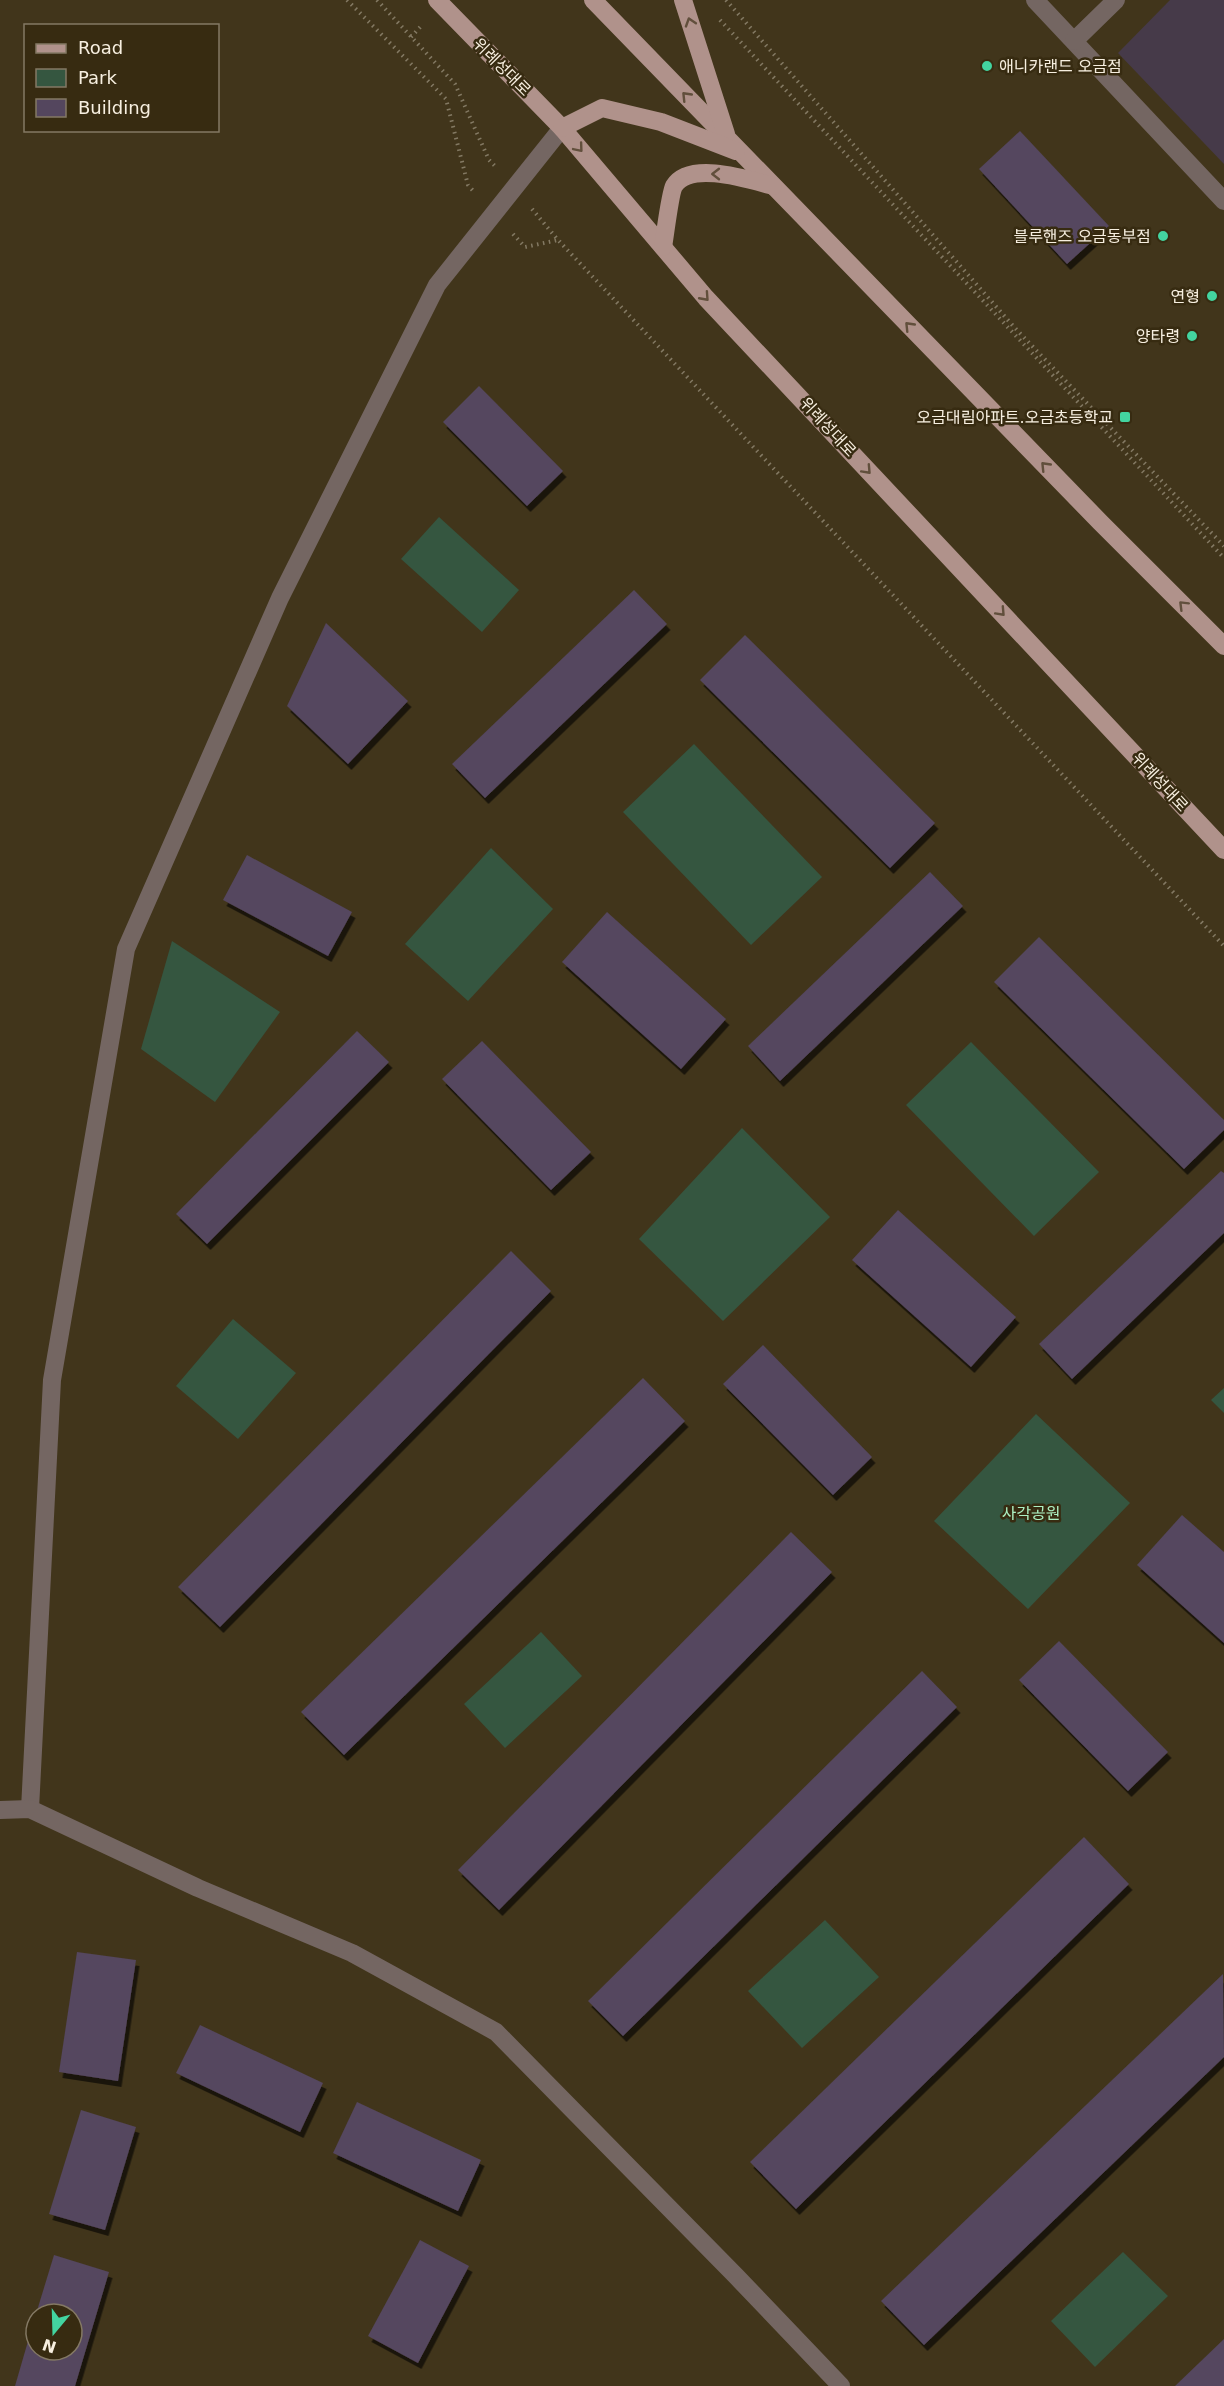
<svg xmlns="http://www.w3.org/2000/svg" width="1224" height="2386" viewBox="0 0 1224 2386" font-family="'DejaVu Sans','Noto Sans KR',sans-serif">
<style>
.education{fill:#463a49}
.green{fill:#355640}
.building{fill:#54465e;filter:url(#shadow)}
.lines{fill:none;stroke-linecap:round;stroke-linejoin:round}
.path{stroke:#837963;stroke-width:4;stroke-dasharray:1.5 4.5;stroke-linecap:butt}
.street{stroke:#746662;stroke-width:18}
.primary{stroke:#b0928b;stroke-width:18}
.oneway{stroke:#614f3c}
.poi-dot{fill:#43d4a0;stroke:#372b11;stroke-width:2}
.labels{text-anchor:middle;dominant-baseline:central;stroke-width:5;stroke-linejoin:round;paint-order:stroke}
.poi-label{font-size:16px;fill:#f7efe0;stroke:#372b11;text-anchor:end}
.street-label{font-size:16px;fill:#f7efe0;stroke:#372b11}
.park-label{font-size:16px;fill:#acf0c3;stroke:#372b11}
</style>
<defs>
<filter id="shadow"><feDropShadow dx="3.5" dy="6" stdDeviation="0" flood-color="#0009"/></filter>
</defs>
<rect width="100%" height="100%" fill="#41351b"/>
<polygon class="education" points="1170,0 1224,0 1224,164 1118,53"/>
<g class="green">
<polygon points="439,517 519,590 482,632 401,559"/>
<polygon points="694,744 822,877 751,945 623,812"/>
<polygon points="491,848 553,909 468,1001 405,944"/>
<polygon points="172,941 280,1012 215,1102 141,1049"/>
<polygon points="971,1042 1099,1172 1034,1236 906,1105"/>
<polygon points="742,1128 830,1217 723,1321 639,1239"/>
<polygon points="233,1319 296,1373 238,1439 176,1386"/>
<polygon points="1224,1388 1224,1413 1211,1400"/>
<polygon points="1036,1414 1130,1503 1028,1609 934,1521"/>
<polygon points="541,1632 582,1676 505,1748 464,1704"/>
<polygon points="825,1920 879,1977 802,2048 748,1991"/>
<polygon points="1123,2252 1168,2296 1095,2367 1051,2321"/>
</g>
<g class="building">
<polygon points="1020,131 1109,226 1067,264 979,169"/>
<polygon points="479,386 563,471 527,506 443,422"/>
<polygon points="634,590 667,624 485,798 452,764"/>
<polygon points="326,623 408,701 348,764 287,706"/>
<polygon points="745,635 935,823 890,868 700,680"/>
<polygon points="247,855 352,912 328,956 223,900"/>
<polygon points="930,872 963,906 780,1081 748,1046"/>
<polygon points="607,912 726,1019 681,1069 562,962"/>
<polygon points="1039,937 1224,1120 1224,1130 1184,1169 994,982"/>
<polygon points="357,1031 389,1062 207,1244 176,1214"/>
<polygon points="482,1041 591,1152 551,1190 442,1079"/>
<polygon points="1221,1171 1224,1173 1224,1233 1072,1379 1039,1344"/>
<polygon points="898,1210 1016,1317 971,1367 852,1260"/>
<polygon points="511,1251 551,1291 220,1627 178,1587"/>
<polygon points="763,1345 872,1457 833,1495 723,1384"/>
<polygon points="643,1378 685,1421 344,1755 301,1712"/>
<polygon points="1182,1515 1224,1552 1224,1643 1137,1565"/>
<polygon points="791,1532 832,1572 499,1910 458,1870"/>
<polygon points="1059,1641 1168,1752 1128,1791 1019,1680"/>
<polygon points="922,1671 957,1707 623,2036 588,2001"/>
<polygon points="1084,1837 1129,1884 796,2209 750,2162"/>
<polygon points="77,1952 136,1960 118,2081 59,2072"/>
<polygon points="1223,1974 1224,2057 924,2345 881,2301"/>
<polygon points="200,2025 323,2083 300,2132 176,2073"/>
<polygon points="357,2102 481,2160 458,2211 333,2153"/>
<polygon points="81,2110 136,2127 105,2230 49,2214"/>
<polygon points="420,2240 469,2266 418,2363 368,2336"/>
<polygon points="54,2255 109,2272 75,2386 15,2386 35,2317 36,2350 72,2350 72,2314 36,2314"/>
<polygon points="1224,2339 1224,2386 1175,2386"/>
</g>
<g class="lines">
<g class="path">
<polyline points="347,0 446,99 468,185 475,193"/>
<polyline points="377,0 455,84 489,160 496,167"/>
<polyline points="726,0 1014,327 1224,546"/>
<polyline points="720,20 1224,558"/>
<polyline points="411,37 423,24"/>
<polyline points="532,209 558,240 1224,946"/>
<polyline points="513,234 525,247 558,240"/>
</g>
<g class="street">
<polyline points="1035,0 1224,201"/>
<polyline points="1074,41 1116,0"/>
<polyline points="30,1809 52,1380 126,949 280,598 437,285 562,128"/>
<polyline points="0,1810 30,1809 198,1888 352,1953 496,2032 736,2276 841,2386"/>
</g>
<g class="primary">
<polyline points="437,0 562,128 706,298 1224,850"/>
<polyline points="593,0 1100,522 1224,646"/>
<polyline points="683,0 726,134"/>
<polyline points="562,128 602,108 661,122 736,151"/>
<path d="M663 247C665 236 670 193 674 186 690 160 750 180 773 186"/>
</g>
</g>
<defs><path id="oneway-chevron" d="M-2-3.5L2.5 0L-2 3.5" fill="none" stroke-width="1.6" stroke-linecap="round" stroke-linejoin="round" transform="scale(1.5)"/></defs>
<g class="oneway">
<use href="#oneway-chevron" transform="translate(690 22) rotate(-108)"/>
<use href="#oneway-chevron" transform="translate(686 96) rotate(-134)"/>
<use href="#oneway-chevron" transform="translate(579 148) rotate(50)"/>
<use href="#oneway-chevron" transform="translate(716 174) rotate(180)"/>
<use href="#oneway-chevron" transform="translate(705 297) rotate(48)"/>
<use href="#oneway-chevron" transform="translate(909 326) rotate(-134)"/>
<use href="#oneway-chevron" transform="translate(1045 466) rotate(-134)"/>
<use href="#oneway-chevron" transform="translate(867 470) rotate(47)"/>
<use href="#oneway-chevron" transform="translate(1183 605) rotate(-135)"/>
<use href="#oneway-chevron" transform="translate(1001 612) rotate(47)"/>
</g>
<g class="poi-dot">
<circle cx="987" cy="66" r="6"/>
<circle cx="1163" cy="236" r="6"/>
<circle cx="1212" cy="296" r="6"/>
<circle cx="1192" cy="336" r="6"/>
<rect x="1119" y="411" width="12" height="12" rx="3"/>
</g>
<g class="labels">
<g class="poi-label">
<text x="999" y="66" text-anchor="start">애니카랜드 오금점</text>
<text x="1151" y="236">블루핸즈 오금동부점</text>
<text x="1200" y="296">연형</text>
<text x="1180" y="336">양타령</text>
<text x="1113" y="417">오금대림아파트.오금초등학교</text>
</g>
<g class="street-label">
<text transform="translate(502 67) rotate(45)">위례성대로</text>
<text transform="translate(828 427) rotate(47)">위례성대로</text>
<text transform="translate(1160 782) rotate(47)">위례성대로</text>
</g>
<g class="park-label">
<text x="1031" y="1513">사각공원</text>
</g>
</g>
<rect x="24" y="24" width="195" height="108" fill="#372b11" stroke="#847964" stroke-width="1.5"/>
<rect x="36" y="44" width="30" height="9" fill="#b0928b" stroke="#847964" stroke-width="1.5"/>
<text x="78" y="54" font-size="18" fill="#f7efe0">Road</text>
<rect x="36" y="69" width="30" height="18" fill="#355640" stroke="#847964" stroke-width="1.5"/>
<text x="78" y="84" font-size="18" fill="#f7efe0">Park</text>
<rect x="36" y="99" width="30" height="18" fill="#54465e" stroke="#847964" stroke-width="1.5"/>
<text x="78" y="114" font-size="18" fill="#f7efe0">Building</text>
<g transform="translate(54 2332) rotate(199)"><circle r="28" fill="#372b11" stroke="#847964" stroke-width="1.5"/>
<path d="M0-4.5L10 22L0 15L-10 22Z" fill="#43d4a0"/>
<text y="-9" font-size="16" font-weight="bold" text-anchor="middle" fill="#f7efe0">N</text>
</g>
</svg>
